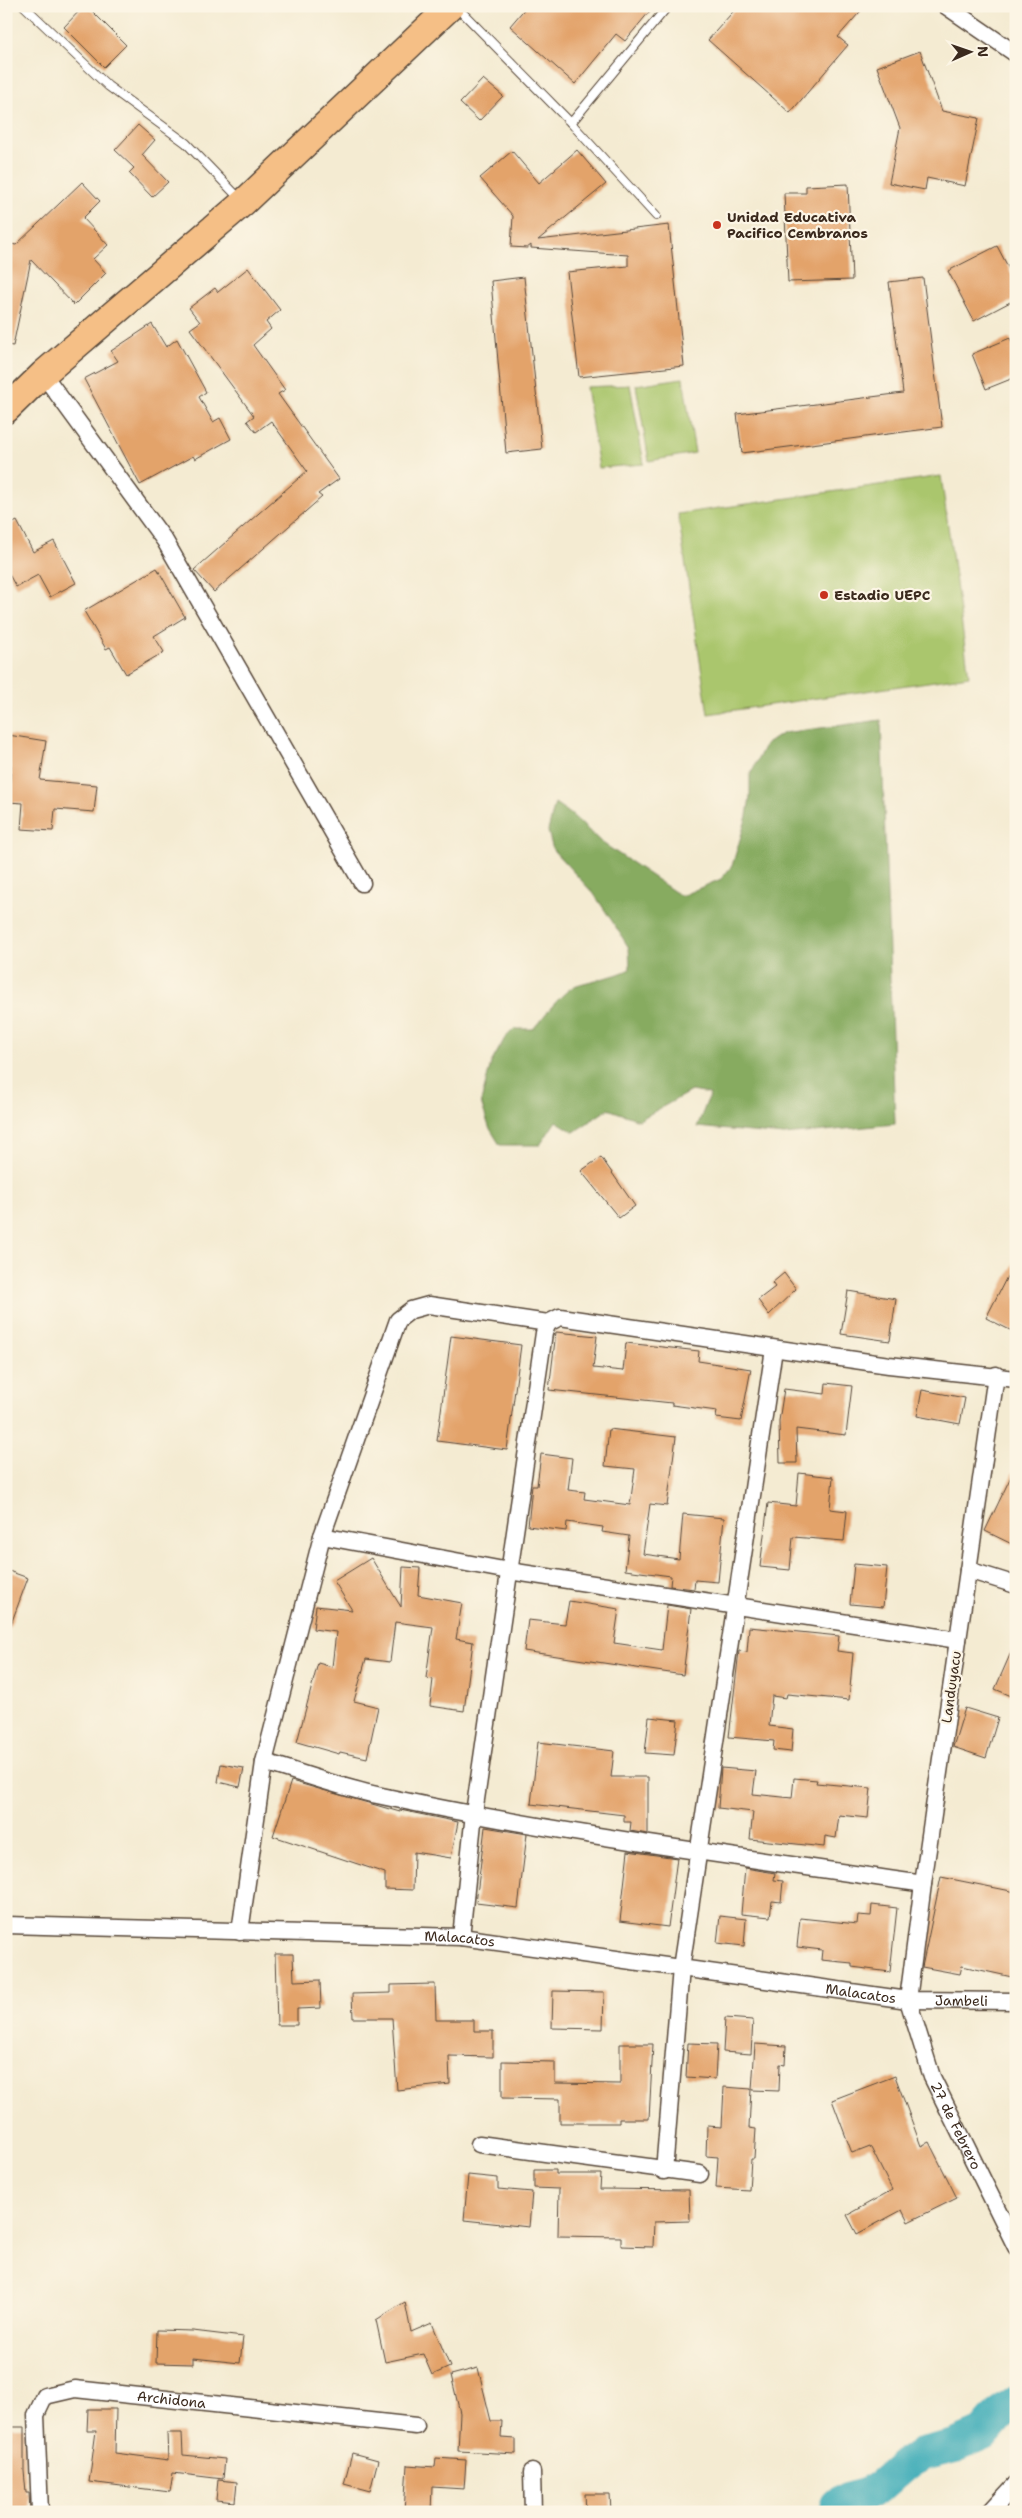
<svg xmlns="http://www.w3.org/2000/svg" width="1022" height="2518" viewBox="0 0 1022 2518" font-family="'Shantell Sans',sans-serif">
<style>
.green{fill:#aac66d;stroke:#727846}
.forest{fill:#87ab60;stroke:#616a3f}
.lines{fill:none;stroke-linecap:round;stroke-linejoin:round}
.river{stroke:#3aabb7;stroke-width:34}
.building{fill:#e3a36b}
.service-casing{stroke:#574739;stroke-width:10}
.minor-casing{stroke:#574739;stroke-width:19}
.trunk-casing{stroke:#574739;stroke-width:29}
.service{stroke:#fff;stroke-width:8}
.minor{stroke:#fff;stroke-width:16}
.trunk{stroke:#f5bf86;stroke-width:26}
.poi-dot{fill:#c8321e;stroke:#fcf5e5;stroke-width:2}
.labels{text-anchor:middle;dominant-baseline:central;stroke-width:4.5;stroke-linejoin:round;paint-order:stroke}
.poi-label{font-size:14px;font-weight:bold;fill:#3b2a1e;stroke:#fcf5e5;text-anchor:start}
.street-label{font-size:14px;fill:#3b2a1e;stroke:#fcf5e5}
</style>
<rect width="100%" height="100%" fill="#fcf5e5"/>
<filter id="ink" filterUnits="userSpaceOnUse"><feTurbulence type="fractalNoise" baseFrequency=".02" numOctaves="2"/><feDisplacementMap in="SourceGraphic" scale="10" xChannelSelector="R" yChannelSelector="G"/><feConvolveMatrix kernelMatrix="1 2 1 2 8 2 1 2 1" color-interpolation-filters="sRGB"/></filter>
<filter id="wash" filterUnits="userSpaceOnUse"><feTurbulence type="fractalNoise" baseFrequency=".0096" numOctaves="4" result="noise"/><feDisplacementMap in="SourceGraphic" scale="20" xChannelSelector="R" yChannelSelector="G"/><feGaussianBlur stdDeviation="1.12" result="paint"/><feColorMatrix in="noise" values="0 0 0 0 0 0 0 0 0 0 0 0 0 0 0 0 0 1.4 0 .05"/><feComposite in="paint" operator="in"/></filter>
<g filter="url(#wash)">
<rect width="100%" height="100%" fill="#f4ebd2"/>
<g class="green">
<polygon points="683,378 695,453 649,461 636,385"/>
<polygon points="630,385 644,464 599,468 586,387"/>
<polygon points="941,476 969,676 708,714 678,514"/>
</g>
<path class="forest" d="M881 720 895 1124 784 1135 697 1127 710 1094 691 1091 639 1120 608 1109 574 1132 556 1121 540 1145H500L489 1127 481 1102 491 1063 505 1038 514 1029H533C543 1018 563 990 577 985 595 979 613 978 630 969L629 948 614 924 594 894 553 850 548 831 555 803 572 815 601 842 681 896 721 879 732 866 747 816 750 797V775L765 745 783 733Z"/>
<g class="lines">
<polyline class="river" points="836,2512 838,2505 847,2499 866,2494 880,2486 904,2465 922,2454 955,2446 983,2434 1000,2414 1016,2403"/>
</g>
<g id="blocks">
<g class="building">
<polygon points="84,6 87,6 126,45 104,67 64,27"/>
<polygon points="527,6 654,6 625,41 616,34 575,84 510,26"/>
<polygon points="738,6 865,6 838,37 848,45 790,113 708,40"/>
<polygon points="920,51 942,111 979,118 965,186 927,178 925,190 889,183 900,128 877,67"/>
<polygon points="483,79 503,96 479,121 460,103"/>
<polygon points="138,125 155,140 142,155 168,182 152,197 129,173 134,168 115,150"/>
<polygon points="577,150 606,184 538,240 669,225 684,366 579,377 567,272 628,266 628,255 531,248 531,245 527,248 511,247 513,216 480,178 512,151 539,183"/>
<polygon points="82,182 100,201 83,218 108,245 93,259 106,273 74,305 31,260 13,346 6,345 6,243 16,245"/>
<polygon points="848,184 852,280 788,282 784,193 806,193 806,186"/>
<polygon points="997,246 1016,282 1016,299 974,321 948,271"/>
<polygon points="248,268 280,310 266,322 271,329 253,345 285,390 278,394 339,479 318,494 322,497 214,592 194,570 307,471 271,421 256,432 247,421 254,416 190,329 200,322 189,308 215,288 218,292"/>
<polygon points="524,277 542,449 506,453 491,281"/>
<polygon points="923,278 942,427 742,453 737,414 903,393 889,282"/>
<polygon points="152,324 166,347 177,339 206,392 199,397 213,422 220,418 231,439 195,459 193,456 140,485 84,379 118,361 111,351"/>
<polygon points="1010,338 1016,352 1016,377 986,389 972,354"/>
<polygon points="17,521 33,552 54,541 76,583 50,597 38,575 16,587 6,569 6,527"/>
<polygon points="157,568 185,617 154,636 164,652 126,674 110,647 106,649 84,611"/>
<polygon points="8,735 46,741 40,780 97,785 94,812 55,809 53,831 21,829 23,803 8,802 11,765 6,764"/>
<polygon points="601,1157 635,1206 619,1218 581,1171"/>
<polygon points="1016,1259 1016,1333 986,1318"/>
<polygon points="784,1273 796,1289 769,1315 758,1300 775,1287 772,1283"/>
<polygon points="848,1291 896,1299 890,1341 841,1334"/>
<polygon points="556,1332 597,1336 593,1368 623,1371 626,1343 699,1351 698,1361 751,1369 741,1421 716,1418 717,1411 672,1405 672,1403 549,1390"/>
<polygon points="451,1336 521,1345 507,1450 437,1441"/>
<polygon points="826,1383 852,1386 846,1435 796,1429 797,1463 780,1463 779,1421 784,1389 825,1394"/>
<polygon points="922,1390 965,1398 960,1424 917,1416"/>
<polygon points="609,1429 676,1437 667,1506 650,1504 643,1554 679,1559 683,1514 724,1518 718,1582 695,1580 694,1589 670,1586 671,1576 625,1570 629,1536 602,1532 603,1527 567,1522 566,1531 528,1526 532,1486 537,1486 541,1454 572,1458 568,1490 585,1492 584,1499 630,1505 635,1469 605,1466"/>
<polygon points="1016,1466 1016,1546 985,1531"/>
<polygon points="799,1473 833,1477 830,1509 847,1511 844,1541 793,1537 790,1570 760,1567 768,1503 796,1506"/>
<polygon points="371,1558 401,1607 403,1567 420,1568 418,1595 462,1603 456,1639 473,1642 464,1711 430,1706 433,1679 426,1678 433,1627 395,1622 390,1662 366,1659 354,1701 378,1707 367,1758 340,1752 339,1754 297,1742 318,1663 332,1667 336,1632 313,1629 316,1606 352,1610 334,1581"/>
<polygon points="854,1564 887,1567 883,1607 850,1604"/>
<polygon points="6,1570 28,1578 8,1632 6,1632"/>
<polygon points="569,1601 619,1609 614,1643 662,1650 667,1605 691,1609 683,1675 524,1651 528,1620 565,1624"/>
<polygon points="749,1627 839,1636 837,1651 853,1653 849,1700 787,1694 786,1698 772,1696 769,1726 793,1729 791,1752 773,1750 774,1741 729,1737 739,1651 747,1652"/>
<polygon points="1016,1641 1016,1698 995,1689"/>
<polygon points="965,1708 998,1718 986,1758 953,1747"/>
<polygon points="649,1717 678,1720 674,1755 645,1753"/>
<polygon points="538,1742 614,1751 611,1777 648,1777 648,1834 630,1831 631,1822 624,1822 624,1815 531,1804"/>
<polygon points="221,1764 244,1768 240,1787 218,1782"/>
<polygon points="721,1768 756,1771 753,1794 792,1798 794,1778 817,1780 816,1783 871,1788 868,1818 839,1815 836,1838 825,1836 824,1847 750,1839 753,1812 718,1808"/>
<polygon points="291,1781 400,1812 400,1810 458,1822 451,1858 414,1852 413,1890 385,1889 385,1873 273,1836"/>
<polygon points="485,1827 527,1834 518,1908 476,1903"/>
<polygon points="628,1851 677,1858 668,1927 620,1921"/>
<polygon points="745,1868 775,1873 774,1880 783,1881 781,1902 772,1901 770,1917 741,1914"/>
<polygon points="941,1877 1016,1892 1016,1957 1012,1977 962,1966 960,1974 922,1967"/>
<polygon points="872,1905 897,1908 890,1972 852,1967 852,1963 821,1960 822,1950 797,1947 800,1918 857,1924 858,1915 871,1916"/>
<polygon points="720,1916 746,1919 744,1946 717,1943"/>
<polygon points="275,1954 293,1954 294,1981 320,1980 321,2008 297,2009 297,2025 277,2025"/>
<polygon points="435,1984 436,2020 474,2020 474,2031 493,2031 493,2057 449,2056 450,2084 397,2090 392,2018 353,2018 352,1994 391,1993 391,1985"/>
<polygon points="553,1991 604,1992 603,2029 552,2028"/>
<polygon points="725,2018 753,2020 751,2054 723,2052"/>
<polygon points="688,2043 717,2044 715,2079 686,2077"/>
<polygon points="620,2044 653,2044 649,2119 619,2119 619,2123 560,2123 560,2099 502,2098 502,2061 555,2062 555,2083 620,2084"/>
<polygon points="755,2044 786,2046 785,2065 780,2064 779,2091 752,2090"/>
<polygon points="895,2076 921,2146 929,2142 957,2198 908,2222 902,2210 857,2234 847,2215 892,2190 870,2146 852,2153 832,2100"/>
<polygon points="724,2087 751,2089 749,2128 756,2129 754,2159 751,2159 749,2190 716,2188 718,2157 706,2156 707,2126 722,2127"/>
<polygon points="534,2170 556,2170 556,2174 601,2174 600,2189 689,2190 690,2221 654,2222 653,2247 621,2246 621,2237 558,2236 559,2189 534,2188"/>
<polygon points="468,2175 498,2178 498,2189 532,2192 529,2227 464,2220"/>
<polygon points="405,2302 411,2332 432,2323 450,2367 432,2375 423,2354 385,2362 376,2320"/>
<polygon points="157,2330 193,2331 243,2337 240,2363 193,2358 193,2364 156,2363"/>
<polygon points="478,2368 491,2421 502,2421 501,2438 516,2439 516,2454 458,2451 460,2413 451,2375"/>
<polygon points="88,2409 116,2409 115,2453 168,2460 167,2433 182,2433 183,2455 225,2459 223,2479 173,2473 170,2492 89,2482 96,2431 87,2431"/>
<polygon points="6,2427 24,2427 24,2471 26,2493 29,2493 30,2512 6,2512"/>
<polygon points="352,2453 378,2460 370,2491 344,2484"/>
<polygon points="436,2458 466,2460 464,2489 432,2487 431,2512 404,2512 407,2465 435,2467"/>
<polygon points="218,2480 237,2482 235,2502 216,2500"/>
<polygon points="585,2494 610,2494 611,2512 586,2512"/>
</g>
</g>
</g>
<g filter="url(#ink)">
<use href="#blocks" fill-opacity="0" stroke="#574739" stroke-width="1"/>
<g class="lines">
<defs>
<g id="service">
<polyline points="24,6 108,86 186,143 240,199"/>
<polyline points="456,6 571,123 656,216"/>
<polyline points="571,123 668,6"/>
</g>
<g id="minor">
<polyline points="946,6 1016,54"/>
<polyline points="43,374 165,541 362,883"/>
<path id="s1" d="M996 1375 923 1884 908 2000 932 2077 1016 2247"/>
<polyline points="322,1536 509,1571 958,1640"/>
<polyline points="968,1570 1016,1585"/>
<path d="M264 1762C302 1773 339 1787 377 1795 557 1834 741 1857 923 1884"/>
<path id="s2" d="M6 1925 461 1937 908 2000 1016 2001"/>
<polyline points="240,1932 264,1762 322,1536 398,1320 411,1310 429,1305 548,1323"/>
<polyline points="461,1937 474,1813 544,1333 548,1323 560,1317 889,1365 1016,1379"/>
<polyline points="479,2144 700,2174"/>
<polyline points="664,2171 681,1968 774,1349"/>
<polyline points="532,2472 533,2512"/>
<path id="s3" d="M40 2512 36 2415 45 2396 75 2389 416 2426"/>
<polyline points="990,2512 1016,2484"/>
</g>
<polyline id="trunk" points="6,410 43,374 244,202 451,6"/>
</defs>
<use href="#service" class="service-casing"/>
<use href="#minor" class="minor-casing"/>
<use href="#trunk" class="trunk-casing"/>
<use href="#service" class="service"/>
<use href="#minor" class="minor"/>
<use href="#trunk" class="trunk"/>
</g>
</g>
<g class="poi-dot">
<circle cx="717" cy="225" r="5"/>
<circle cx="824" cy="595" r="5"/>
</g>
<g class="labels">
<g class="poi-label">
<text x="727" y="217">Unidad Educativa<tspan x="727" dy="16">Pacifico Cembranos</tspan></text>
<text x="834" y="595">Estadio UEPC</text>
</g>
<g class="street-label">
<text transform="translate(951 1687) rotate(-82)">Landuyacu</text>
<text stroke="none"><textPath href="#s2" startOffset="454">Malacatos</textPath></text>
<text stroke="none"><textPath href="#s2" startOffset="859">Malacatos</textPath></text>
<text stroke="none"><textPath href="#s2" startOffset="960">Jambeli</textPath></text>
<text stroke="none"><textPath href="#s1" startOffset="766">27 de Febrero</textPath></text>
<text stroke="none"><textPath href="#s3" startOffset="246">Archidona</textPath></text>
</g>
</g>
<rect width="1022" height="2518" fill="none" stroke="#fcf5e5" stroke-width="25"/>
<g transform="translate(970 52) rotate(88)" stroke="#fcf5e5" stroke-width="4" paint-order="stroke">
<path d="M0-4L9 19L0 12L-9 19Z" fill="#3b2a1e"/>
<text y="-8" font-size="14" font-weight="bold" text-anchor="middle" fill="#3b2a1e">N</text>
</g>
</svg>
